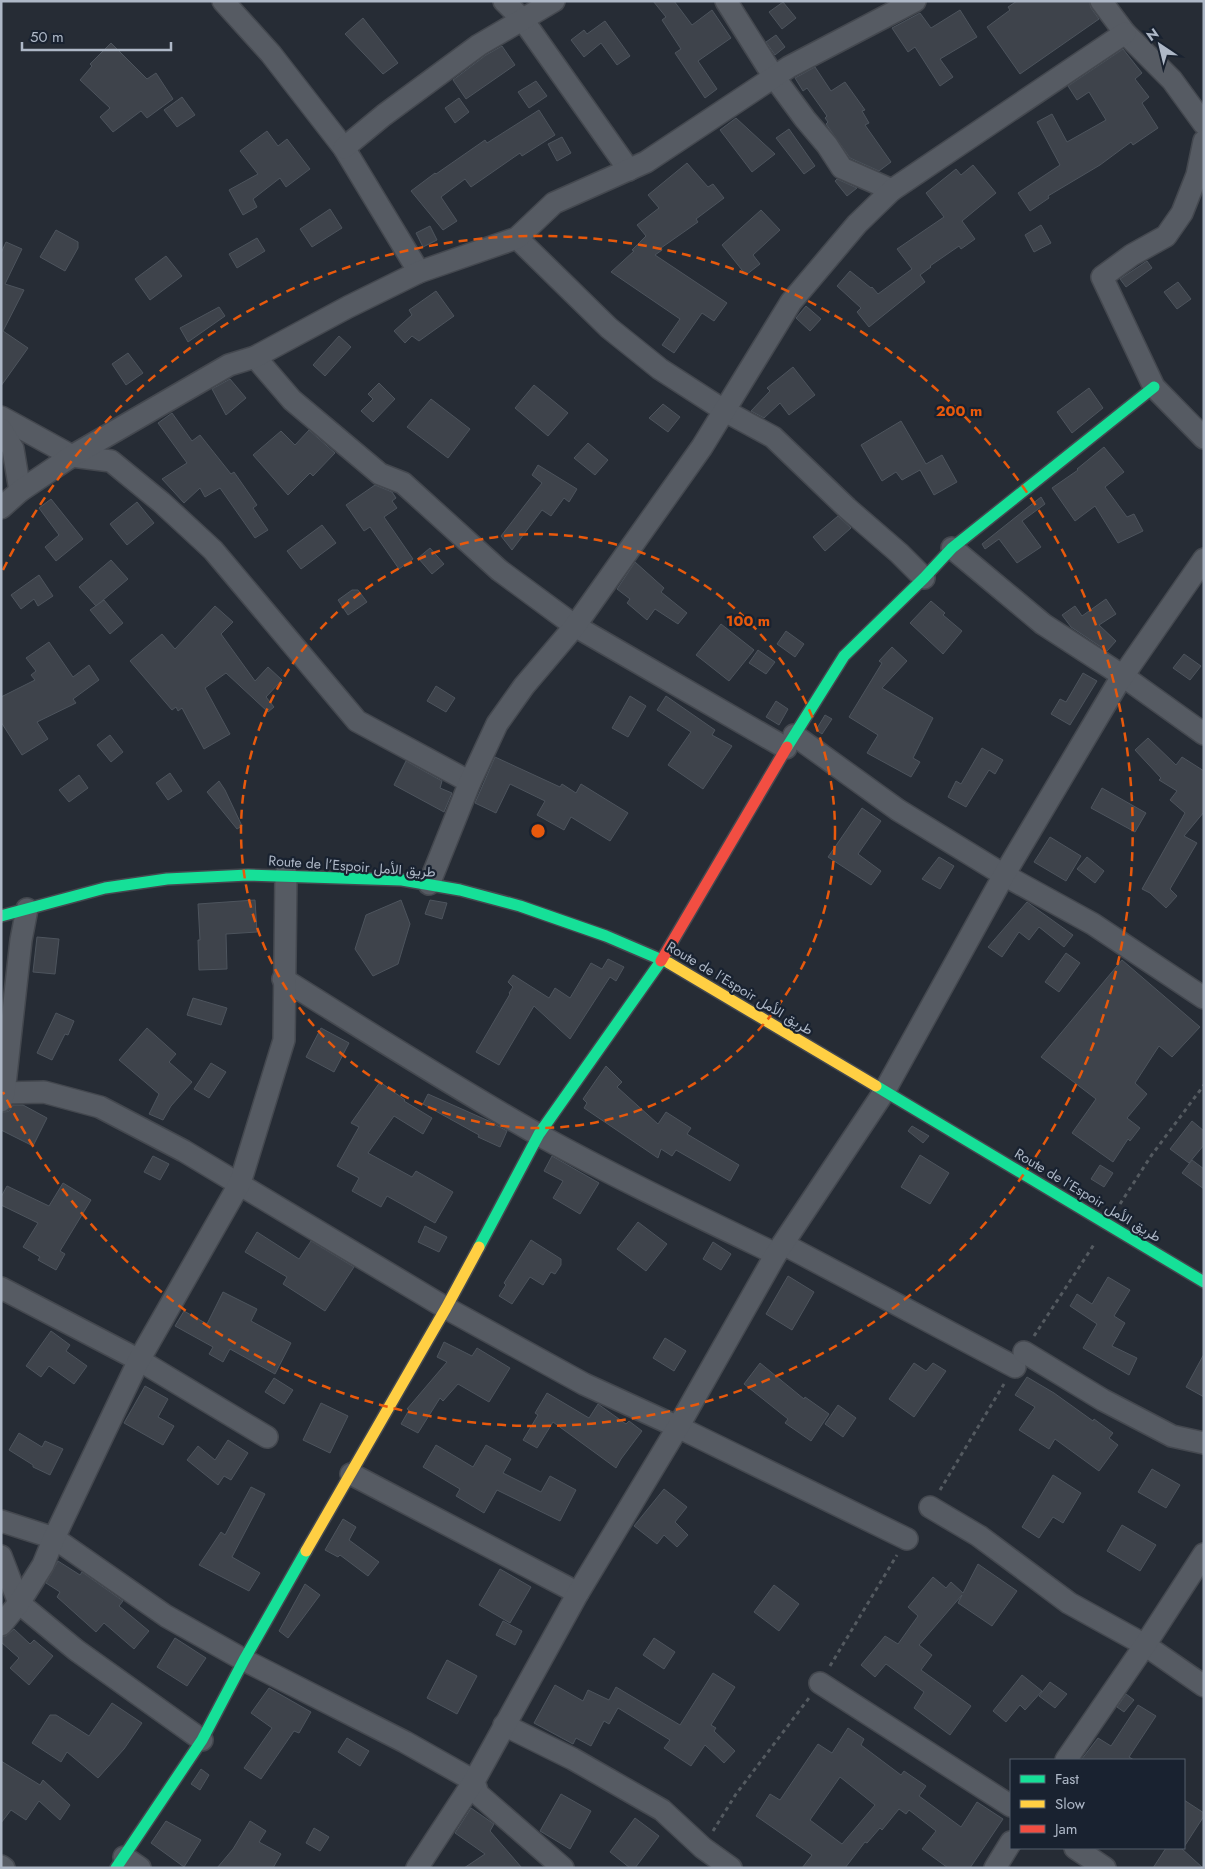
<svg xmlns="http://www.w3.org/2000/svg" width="1205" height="1869" viewBox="0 0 1205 1869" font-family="Jost,Vazirmatn,sans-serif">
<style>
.building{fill:#3e434b;stroke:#4d545d;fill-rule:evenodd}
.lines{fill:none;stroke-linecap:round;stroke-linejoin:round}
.street-casing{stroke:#44484f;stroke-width:24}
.fast-casing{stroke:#44484f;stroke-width:14}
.slow-casing{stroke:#44484f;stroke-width:14}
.jam-casing{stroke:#44484f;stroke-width:14}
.path{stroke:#545a60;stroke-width:3;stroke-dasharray:4 4;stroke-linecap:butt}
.street{stroke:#565b63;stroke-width:21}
.fast{stroke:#16e098;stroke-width:11}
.slow{stroke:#ffcf43;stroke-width:11}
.jam{stroke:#f24e42;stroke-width:11}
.ring{fill:none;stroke:#e8590c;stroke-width:2.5;stroke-dasharray:9 6}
.labels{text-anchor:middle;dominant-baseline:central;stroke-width:4.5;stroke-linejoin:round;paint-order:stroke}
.street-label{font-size:14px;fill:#aeb8c7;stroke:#192230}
.centre{fill:#e8590c;stroke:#192230;stroke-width:2.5}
.ring-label{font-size:15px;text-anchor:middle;font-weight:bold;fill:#e8590c;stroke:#192230;stroke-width:4.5;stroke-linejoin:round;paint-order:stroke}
</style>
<rect width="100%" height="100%" fill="#262c35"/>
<g class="building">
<polygon points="653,1 674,1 692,25 712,10 731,38 698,61 717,89 705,98 675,53 681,49 662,20 666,17"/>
<polygon points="1017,1 1089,1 1091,8 1099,19 1020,74 987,27 1010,10 1008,7"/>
<polygon points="783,2 796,18 782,29 769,12"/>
<polygon points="960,10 977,37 940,59 953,77 940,86 915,47 908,52 892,28 920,13 931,28"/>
<polygon points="363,18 398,63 383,74 345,34"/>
<polygon points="605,21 630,56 617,65 601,43 584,57 571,40 584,30 587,34"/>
<polygon points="776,35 785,47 775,55 766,42"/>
<polygon points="111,43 147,79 156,73 173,99 147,118 141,111 113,132 100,117 110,108 80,80 92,66 90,64"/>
<polygon points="502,46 515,65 466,99 453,80 486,55"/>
<polygon points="1123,49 1142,73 1135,79 1149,97 1142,103 1158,128 1133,145 1131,142 1100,165 1048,196 1049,198 1030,211 1018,193 1060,165 1037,122 1052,114 1067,142 1106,120 1089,92 1077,100 1068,86"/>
<polygon points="815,67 831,91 845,82 865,110 862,111 869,123 865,125 891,162 879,171 850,158 826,124 828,122 825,118 827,116 807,88 803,91 795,78"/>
<polygon points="536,81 547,96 529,108 518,92"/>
<polygon points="182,97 195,115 177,127 164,110"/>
<polygon points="459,98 469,112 455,123 445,108"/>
<polygon points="539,110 555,135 522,156 520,153 471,187 465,179 441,197 457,221 443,230 411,191 435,173 436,174 485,140 487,143"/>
<polygon points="736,118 775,154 752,172 720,130"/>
<polygon points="789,129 815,166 804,174 776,138"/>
<polygon points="267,131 278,146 287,139 310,169 286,187 280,178 253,199 257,207 243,215 229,190 258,174 240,151"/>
<polygon points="562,137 571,153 557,161 548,144"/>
<polygon points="687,163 708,187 713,184 724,198 696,219 698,222 661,248 662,250 655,255 727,303 714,321 702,313 674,353 662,345 680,319 611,272 634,251 632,250 646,236 637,225 659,208 648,195"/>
<polygon points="973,165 996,193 962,221 975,239 961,249 959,246 930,266 931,267 920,275 925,282 869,327 857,312 861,308 837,286 850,271 871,288 872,287 878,294 912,269 897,249 944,217 926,193 956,169 961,175"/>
<polygon points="837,179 857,188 847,196 835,181"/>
<polygon points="330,209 342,228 312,247 300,229"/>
<polygon points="761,210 780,230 753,255 760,264 746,275 722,245"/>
<polygon points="1041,225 1051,243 1034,252 1025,235"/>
<polygon points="430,226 437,240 423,247 416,233"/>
<polygon points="56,230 78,242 78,248 65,271 40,257"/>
<polygon points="257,238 265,251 237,268 229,254"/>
<polygon points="6,242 22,249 5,284 24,290 3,331 28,348 1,386 1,253"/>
<polygon points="166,256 182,276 150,300 135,279"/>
<polygon points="1147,261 1152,268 1126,287 1120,279"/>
<polygon points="1178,282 1191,299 1177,309 1164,292"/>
<polygon points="436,291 454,316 419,341 412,336 405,343 394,331 412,315 409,310"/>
<polygon points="806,306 821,319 810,331 796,318"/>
<polygon points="219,307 225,316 188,342 180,328"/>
<polygon points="339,336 351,347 325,376 313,365"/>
<polygon points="128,353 143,373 126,385 112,364"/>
<polygon points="793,367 815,395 789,415 780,403 764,418 751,411 770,391 767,388"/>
<polygon points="230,379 246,398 226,415 212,389"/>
<polygon points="379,383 395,399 373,422 361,411 373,399 368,394"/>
<polygon points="534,385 568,413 548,436 515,408"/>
<polygon points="1089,388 1103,408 1072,433 1057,412"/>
<polygon points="431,399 470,429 448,458 407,427"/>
<polygon points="663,404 680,417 668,432 649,418"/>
<polygon points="172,413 192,441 200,435 231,474 234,472 257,505 253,508 268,530 255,538 220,488 205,497 200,488 184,503 162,479 187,463 158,423"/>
<polygon points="901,421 926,464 942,455 957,482 934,495 920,470 902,480 896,472 882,481 861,445"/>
<polygon points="309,430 335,453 313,476 310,473 288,495 253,455 281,431 295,445"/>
<polygon points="588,443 608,460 595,475 574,458"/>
<polygon points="1104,447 1124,472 1105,487 1127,517 1134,514 1143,531 1118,543 1095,506 1075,521 1052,488 1078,470 1077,469"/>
<polygon points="538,465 577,489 569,502 564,498 551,516 542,510 512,550 501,536 542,483 532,475"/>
<polygon points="375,485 392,492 396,498 392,501 397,508 384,517 413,559 399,569 370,527 364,531 346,505"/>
<polygon points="1041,497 1045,504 1022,521 1041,547 1017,563 999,539 985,549 982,544"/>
<polygon points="51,499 83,539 56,561 45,547 59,535 39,508"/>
<polygon points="137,502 154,523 127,545 110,524"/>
<polygon points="838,516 851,528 825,551 813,537"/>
<polygon points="322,525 336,543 301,569 287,551"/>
<polygon points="430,548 444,564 432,574 418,558"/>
<polygon points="111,560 128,579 96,606 79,587"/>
<polygon points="635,562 664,588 661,592 687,613 678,624 655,609 647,620 627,603 630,599 617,589"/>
<polygon points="39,575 53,596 38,606 34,599 21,609 11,595"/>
<polygon points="352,590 358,590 367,602 348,615 338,600"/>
<polygon points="1106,599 1116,614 1099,625 1116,641 1107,651 1071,627 1062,615 1075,606 1082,616"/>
<polygon points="104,600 123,623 110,634 90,610"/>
<polygon points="931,601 945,613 943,615 962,631 943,654 910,623"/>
<polygon points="215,606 233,622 221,634 255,681 268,667 282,680 266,697 274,707 268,712 226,673 205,688 230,734 204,749 182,708 178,711 176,707 172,710 130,661 162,634 175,649"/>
<polygon points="721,624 754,650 729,681 696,655"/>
<polygon points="786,631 804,644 795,657 777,644"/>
<polygon points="49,642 73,677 89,665 99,680 73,699 76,703 37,722 48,739 22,755 1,722 1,697 35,680 31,675 36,671 26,658"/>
<polygon points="892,647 907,661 882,688 933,718 913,758 920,762 911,777 867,753 878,735 849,717 882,663 879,661"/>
<polygon points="758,650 775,662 766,674 749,663"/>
<polygon points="1184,654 1201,666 1190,680 1173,668"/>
<polygon points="1083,673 1097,681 1070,725 1051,714 1060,699 1066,702"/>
<polygon points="436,686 455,698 446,712 427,701"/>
<polygon points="630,696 646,706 628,737 612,728"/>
<polygon points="666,696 715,730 712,735 732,746 703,789 668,765 691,732 657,710"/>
<polygon points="776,701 788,709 779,725 766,717"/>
<polygon points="825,715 832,719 822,734 816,730"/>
<polygon points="110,735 123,752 111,762 97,745"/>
<polygon points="1148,738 1176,765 1182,757 1204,771 1204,812 1184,836 1197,843 1170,889 1177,896 1166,908 1150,893 1142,889 1185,813 1170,800 1177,791 1159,780 1161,778 1135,750"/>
<polygon points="982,748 1003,760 995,774 989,770 966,807 948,797 956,781 961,784"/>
<polygon points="495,757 560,787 562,784 576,793 581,784 628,813 610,841 571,817 564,830 537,815 545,801 510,784 496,813 475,803"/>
<polygon points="406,761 442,781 440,788 452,793 444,812 394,785"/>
<polygon points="170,773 182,791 168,800 156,783"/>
<polygon points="79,775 88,788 69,802 59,790"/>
<polygon points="219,781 225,790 242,826 237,829 207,792"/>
<polygon points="1102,788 1146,813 1135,832 1091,808"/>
<polygon points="862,808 881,821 858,854 881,871 871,885 828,857"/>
<polygon points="1050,837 1081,856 1066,881 1034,862"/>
<polygon points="939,857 954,866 940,889 922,879"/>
<polygon points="1087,857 1104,871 1095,883 1077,869"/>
<polygon points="255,900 257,932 226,934 227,969 199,970 198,940 200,940 198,904"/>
<polygon points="401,900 410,924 398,964 373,976 355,949 366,915"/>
<polygon points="430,900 447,903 442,919 425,914"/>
<polygon points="1027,902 1073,935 1064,947 1039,927 1029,940 1019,932 1002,957 988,947"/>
<polygon points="37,937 59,939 55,974 33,972"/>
<polygon points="1066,953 1080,963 1059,992 1045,982"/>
<polygon points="608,959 624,967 616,981 610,977 570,1039 534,1006 499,1065 476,1052 510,994 509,993 513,987 508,982 513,975 549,998 555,988 570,998 591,963 602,969"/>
<polygon points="1122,960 1200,1027 1172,1057 1159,1046 1135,1083 1147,1094 1127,1118 1140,1128 1130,1141 1128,1139 1113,1162 1072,1133 1096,1099 1041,1057"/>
<polygon points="193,998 227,1008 221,1025 187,1015"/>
<polygon points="56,1013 74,1021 68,1035 65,1034 52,1060 37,1053"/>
<polygon points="147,1028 176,1054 169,1062 192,1082 171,1106 163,1120 149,1114 159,1094 119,1060"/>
<polygon points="321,1028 349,1043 334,1072 306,1057"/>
<polygon points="211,1063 226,1072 209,1098 194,1089"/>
<polygon points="606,1066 622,1082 617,1087 658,1124 666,1112 691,1128 687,1134 739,1165 730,1181 676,1150 672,1156 661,1149 658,1158 584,1108 587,1103 583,1099"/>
<polygon points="380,1082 405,1100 404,1101 432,1118 423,1134 394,1116 368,1153 412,1177 416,1171 453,1192 435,1223 387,1196 381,1207 352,1191 359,1178 337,1166 359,1127 351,1123"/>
<polygon points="428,1094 491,1122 507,1131 500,1147 478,1137 479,1135 423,1104"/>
<polygon points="13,1105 23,1105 47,1118 33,1146 1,1130 1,1113 9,1111"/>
<polygon points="1192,1121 1204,1131 1204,1145 1189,1163 1170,1149"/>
<polygon points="912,1126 929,1136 923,1143 908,1131"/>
<polygon points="920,1155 949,1173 930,1204 901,1187"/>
<polygon points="153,1156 169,1164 160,1180 144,1172"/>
<polygon points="552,1156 599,1183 580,1214 553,1198 563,1181 544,1171"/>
<polygon points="1192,1160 1204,1169 1204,1189 1182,1173"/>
<polygon points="1100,1165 1113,1173 1104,1187 1091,1179"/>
<polygon points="63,1183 91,1200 60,1251 65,1254 56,1270 38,1260 40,1257 23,1247 38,1223 1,1205 1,1197 7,1186 49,1206"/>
<polygon points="638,1222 667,1244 646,1271 617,1249"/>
<polygon points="425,1226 447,1237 439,1252 418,1242"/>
<polygon points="257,1232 299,1259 311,1241 354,1267 325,1311 283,1284 287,1277 245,1252"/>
<polygon points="531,1240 561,1259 561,1265 555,1274 551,1272 543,1285 530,1277 512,1304 499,1296 506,1285 504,1283"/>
<polygon points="713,1242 731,1254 721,1270 703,1259"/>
<polygon points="788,1276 814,1292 792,1330 766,1314"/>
<polygon points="1108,1277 1130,1290 1114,1316 1125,1323 1112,1346 1137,1358 1129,1375 1083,1348 1097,1324 1070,1306 1077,1294 1092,1304"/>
<polygon points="223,1292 257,1309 251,1321 291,1343 275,1374 230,1349 223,1362 209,1354 213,1347 175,1326 184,1311 207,1324"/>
<polygon points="51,1331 70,1345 66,1351 87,1366 74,1384 49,1366 41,1377 26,1366"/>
<polygon points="665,1338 686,1351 674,1371 653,1358"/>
<polygon points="444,1342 472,1356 477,1348 510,1368 489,1402 458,1384 443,1401 440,1398 418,1433 401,1424 409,1410 407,1409 447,1362 437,1357"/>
<polygon points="1204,1354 1204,1397 1186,1387"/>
<polygon points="760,1363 804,1399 805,1397 829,1414 811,1441 785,1423 788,1419 744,1384"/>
<polygon points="914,1363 926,1371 933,1363 946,1371 914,1417 889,1399"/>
<polygon points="1027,1377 1054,1393 1093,1421 1094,1419 1113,1433 1109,1438 1118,1445 1099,1471 1055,1439 1049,1449 1019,1430 1035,1407 1015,1395"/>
<polygon points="274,1378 293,1390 284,1404 265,1392"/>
<polygon points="145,1386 168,1399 158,1417 174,1426 163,1445 124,1423"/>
<polygon points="547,1393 589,1418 598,1404 626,1424 629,1421 642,1431 621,1459 616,1468 553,1422 537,1448 523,1440 538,1415 535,1413"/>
<polygon points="321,1403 348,1416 330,1453 303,1440"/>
<polygon points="838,1405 856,1418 843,1437 825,1424"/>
<polygon points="19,1433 42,1447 45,1441 63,1449 50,1475 33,1467 33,1465 9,1450"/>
<polygon points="228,1440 248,1453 231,1480 224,1476 218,1485 187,1460 198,1446 215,1460"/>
<polygon points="436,1445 473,1467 486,1445 511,1459 503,1473 541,1492 550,1476 576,1490 560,1521 497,1490 484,1513 456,1496 460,1489 423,1467"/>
<polygon points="1152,1469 1180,1485 1166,1508 1138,1492"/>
<polygon points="1053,1475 1081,1493 1063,1523 1053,1517 1039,1538 1022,1527"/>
<polygon points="251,1487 265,1494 232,1557 260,1573 249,1591 199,1565 221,1532 225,1535"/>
<polygon points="664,1489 687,1507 675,1522 688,1535 677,1547 664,1535 657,1544 634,1526"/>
<polygon points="343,1519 356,1527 349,1540 379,1562 368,1576 340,1555 338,1557 325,1550"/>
<polygon points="1122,1525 1156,1545 1140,1571 1107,1551"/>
<polygon points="58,1561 80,1575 82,1572 123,1601 119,1606 149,1631 134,1649 104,1623 96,1632 57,1597 60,1592 46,1583"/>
<polygon points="978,1564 1017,1591 992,1626 958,1603 962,1595 919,1645 932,1655 921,1670 971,1706 950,1735 914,1708 924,1692 886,1664 875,1677 861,1665 885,1636 898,1644 918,1616 908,1607 933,1577 946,1588 951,1582 963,1593"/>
<polygon points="500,1569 531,1587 510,1623 479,1605"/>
<polygon points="305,1584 320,1595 288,1638 279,1631"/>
<polygon points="774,1585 799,1604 779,1631 754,1612"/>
<polygon points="503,1621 522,1631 515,1645 496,1635"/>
<polygon points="14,1629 30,1644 34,1640 53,1656 29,1685 10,1668 19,1658 1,1642 1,1637 6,1636"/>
<polygon points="175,1638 206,1658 187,1686 157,1667"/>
<polygon points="654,1638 675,1652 664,1669 643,1655"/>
<polygon points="447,1660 477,1676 457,1714 427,1698"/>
<polygon points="713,1673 735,1687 711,1725 716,1728 714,1731 735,1751 724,1763 705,1745 691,1766 664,1748 670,1740 618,1708 609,1724 604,1721 591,1746 576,1738 573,1744 534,1723 555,1685 583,1701 588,1690 609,1700 616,1687 680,1725"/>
<polygon points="1022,1675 1042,1691 1025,1710 1020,1705 1006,1722 993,1711"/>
<polygon points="1050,1682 1067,1694 1055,1708 1039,1696"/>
<polygon points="269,1688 311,1712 299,1733 294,1731 261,1779 244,1768 272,1728 251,1713"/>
<polygon points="1126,1694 1134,1700 1124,1712 1117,1707"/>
<polygon points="112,1703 142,1723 124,1749 98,1778 67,1752 61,1762 32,1743 50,1715 56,1715 89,1736"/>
<polygon points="1138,1705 1156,1716 1129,1757 1134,1760 1081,1760 1098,1738 1111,1746"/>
<path d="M848 1728 864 1739 861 1745 901 1775 904 1771 926 1786 919 1796 961 1827 977 1802 1003 1819 970 1868H948L922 1849 936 1831 909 1810 906 1814 899 1809 882 1830 880 1828 867 1843 865 1842 845 1868H802L812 1855 756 1816 770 1794 780 1800 818 1744 832 1753ZM840 1777 875 1805 842 1844 810 1820Z"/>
<polygon points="347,1738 369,1751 360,1766 338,1752"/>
<polygon points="1,1761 40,1785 43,1780 70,1805 60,1820 39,1801 26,1820 11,1810 1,1823"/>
<polygon points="201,1769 209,1775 200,1790 191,1784"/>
<polygon points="561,1794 591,1811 570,1849 540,1831"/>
<polygon points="1184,1800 1204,1813 1204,1816 1184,1847"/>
<polygon points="471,1808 494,1824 490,1831 522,1868 464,1868 485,1854 455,1833"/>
<polygon points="635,1818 659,1836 635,1868 630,1868 610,1852"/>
<polygon points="166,1821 201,1840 184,1867 151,1843"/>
<polygon points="250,1821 266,1831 259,1842 281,1854 273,1868 217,1868 233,1849"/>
<polygon points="314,1828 329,1837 320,1851 306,1843"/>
<polygon points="1166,1848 1181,1848 1203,1868 1153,1868"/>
</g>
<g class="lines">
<defs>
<g id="street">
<polyline points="223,1 271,54 344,148 419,272"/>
<polyline points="504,1 523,20 629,170"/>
<polyline points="726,1 774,77 805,119 827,145 842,168 892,190"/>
<polyline points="1101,1 1125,33 1172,80 1204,124"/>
<polyline points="1204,141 1197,175 1182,213 1166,236 1132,255 1102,277 1154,387 1204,438"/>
<polyline points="344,148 384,115 479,45 554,1"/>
<polyline points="517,238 609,328 660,369 725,411 773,437 847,508 899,553 924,578"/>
<polyline points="255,357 292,400 380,474 403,483 499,570 575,626 786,748"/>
<polyline points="1,417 72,456 111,461 161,502 213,550 357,721 470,782"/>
<polyline points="1,429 13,449 20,491"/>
<polyline points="1,508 20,491 72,456 229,365 255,357 348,307 419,272 517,238 554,203 646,162 789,67 915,1"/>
<polyline points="952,548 1043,624 1123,676 1204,734"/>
<polyline points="794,735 898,810 1004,875 1093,924 1204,998"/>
<polyline points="429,884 470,782 497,724 524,686 575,626 702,447 791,302 857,224 892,190 1125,33"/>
<path d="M283 979C368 1032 452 1086 539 1135 617 1178 697 1216 776 1254"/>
<polyline points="1,1093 44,1092 100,1107 184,1151 446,1308 584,1384 678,1427 907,1539"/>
<polyline points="1,1101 4,1093 21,940 27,909"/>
<polyline points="783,1244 1015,1367"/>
<polyline points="1,1288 139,1360 267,1437"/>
<polyline points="1024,1352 1103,1400 1172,1436 1204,1443"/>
<polyline points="351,1474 578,1593"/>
<polyline points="930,1507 979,1536 1069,1603 1145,1645 1204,1686"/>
<polyline points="1,1521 54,1538 166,1616 244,1660 405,1742 474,1781 478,1794 563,1868"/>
<polyline points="1,1556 19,1603 76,1650 202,1740"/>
<polyline points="1,1625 19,1603 43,1565 54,1538 139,1360 240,1183 284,1040 286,874"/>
<polyline points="820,1683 1011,1806"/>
<polyline points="504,1725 573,1759 662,1810 703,1848 731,1868"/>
<polyline points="1066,1760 1145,1645 1204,1554"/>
<polyline points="1075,1848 1105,1868"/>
<polyline points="124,1857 140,1868"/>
<polyline points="1,1866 4,1868"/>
<polyline points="417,1868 474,1781 578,1593 678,1427 776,1254 884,1092 1004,875 1118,683 1204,559"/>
<polyline points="995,1868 1011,1842"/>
</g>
<g id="fast">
<polyline points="787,747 844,656 924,578 952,548 1154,387"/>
<polyline points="1,916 105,888 167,879 248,875 402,880 460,890 520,906 606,936 669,963"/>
<polyline points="876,1086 1204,1282"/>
<polyline points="479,1247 539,1134 661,961"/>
<polyline points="116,1868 202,1740 244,1660 306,1551"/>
</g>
<g id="slow">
<polyline points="669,963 876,1086"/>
<polyline points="306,1551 446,1308 479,1247"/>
</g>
<polyline id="jam" points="661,961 787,747"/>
</defs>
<use href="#street" class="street-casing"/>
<use href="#fast" class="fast-casing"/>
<use href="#slow" class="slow-casing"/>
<use href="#jam" class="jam-casing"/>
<g class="path">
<polyline points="1120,1204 1151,1156 1204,1085"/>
<polyline points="1034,1336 1095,1243"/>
<polyline points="940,1490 1004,1384"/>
<polyline points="830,1666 897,1555"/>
<polyline points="713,1831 736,1794 809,1698"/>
</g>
<use href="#street" class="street"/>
<use href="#fast" class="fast"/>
<use href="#slow" class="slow"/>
<use href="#jam" class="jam"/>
</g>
<g class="ring">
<circle cx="538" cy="831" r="297"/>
<path d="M3 570A595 595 0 1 1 3 1092"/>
</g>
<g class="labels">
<g class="street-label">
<text transform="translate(352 866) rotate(4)">Route de l’Espoir طريق الأمل</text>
<text transform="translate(740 988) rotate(31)">Route de l’Espoir طريق الأمل</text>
<text transform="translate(1088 1195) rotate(31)">Route de l’Espoir طريق الأمل</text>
</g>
</g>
<circle cx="538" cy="831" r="8" class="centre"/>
<g class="ring-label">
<text x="959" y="416">200 m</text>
<text x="748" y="626">100 m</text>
</g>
<rect width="1205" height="1869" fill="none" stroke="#aeb8c7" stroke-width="5"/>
<rect x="1010" y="1759" width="175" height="90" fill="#192230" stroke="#555e6c"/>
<rect x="1020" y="1775" width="25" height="8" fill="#16e098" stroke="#555e6c"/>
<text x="1055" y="1784" font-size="15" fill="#aeb8c7">Fast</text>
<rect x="1020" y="1800" width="25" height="8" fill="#ffcf43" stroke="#555e6c"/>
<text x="1055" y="1809" font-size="15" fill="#aeb8c7">Slow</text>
<rect x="1020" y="1825" width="25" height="8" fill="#f24e42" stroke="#555e6c"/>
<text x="1055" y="1834" font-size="15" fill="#aeb8c7">Jam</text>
<g transform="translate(1160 45) rotate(325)" stroke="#192230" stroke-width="4" paint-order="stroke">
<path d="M0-4L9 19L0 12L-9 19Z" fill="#aeb8c7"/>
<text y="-8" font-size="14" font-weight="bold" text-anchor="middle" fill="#aeb8c7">N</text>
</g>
<path d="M22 42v8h149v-8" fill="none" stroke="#aeb8c7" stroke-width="2.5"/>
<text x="30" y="42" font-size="15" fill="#aeb8c7" stroke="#192230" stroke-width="4" paint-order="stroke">50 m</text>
</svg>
